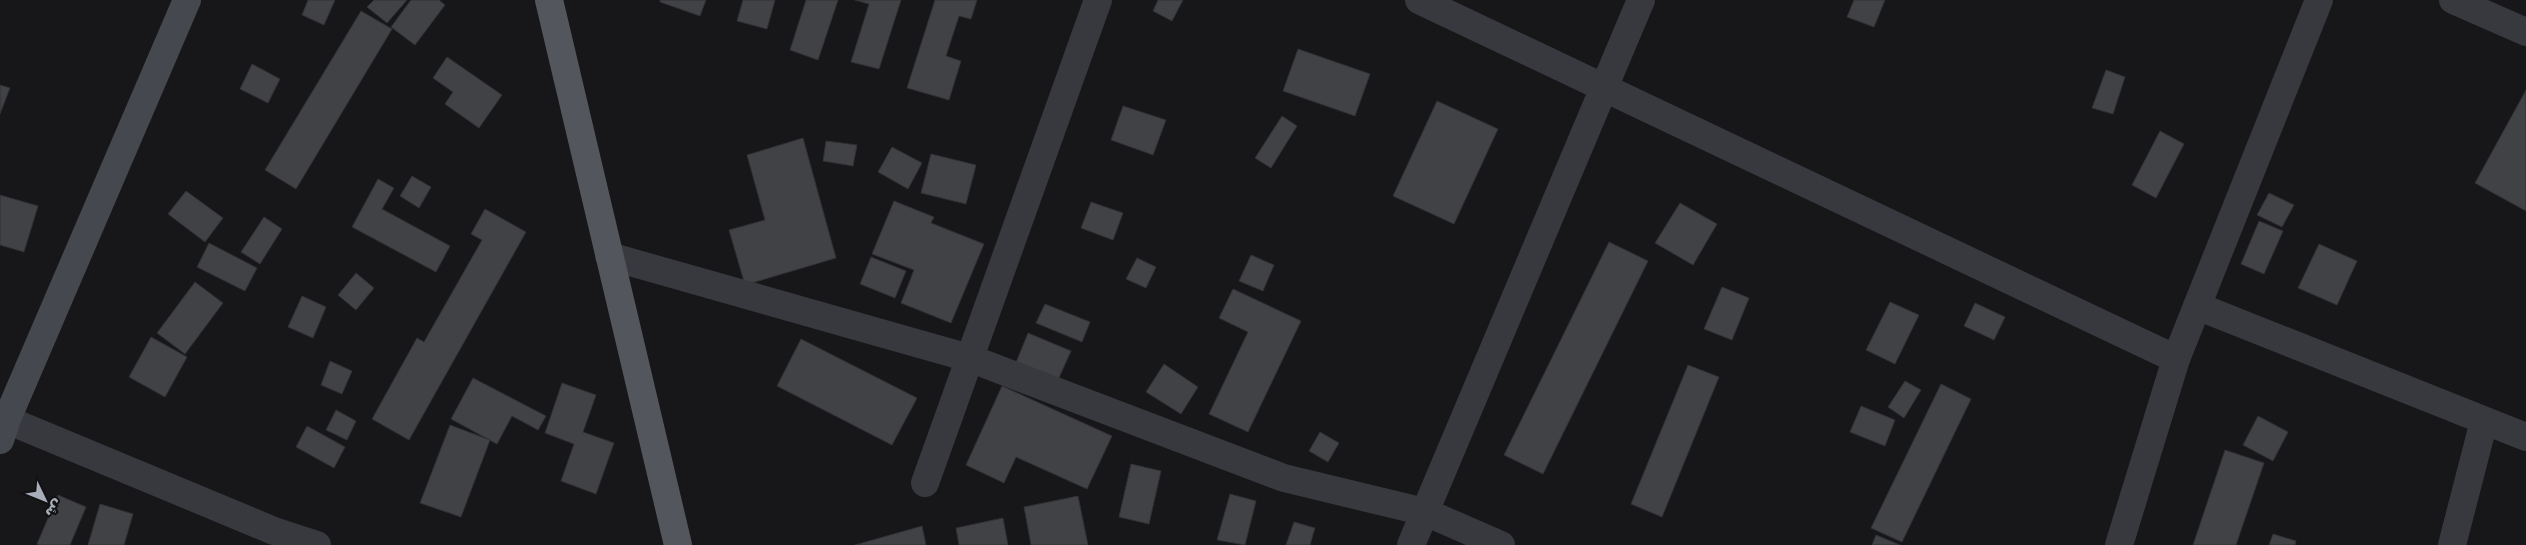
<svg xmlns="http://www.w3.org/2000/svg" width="2526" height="545" viewBox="0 0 2526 545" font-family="'DejaVu Sans',Vazirmatn,sans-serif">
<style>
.building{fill:#414246;stroke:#313135}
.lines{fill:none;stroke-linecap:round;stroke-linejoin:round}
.street{stroke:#37393e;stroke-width:28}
.secondary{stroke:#45484e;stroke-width:28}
.primary{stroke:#53565d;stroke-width:28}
</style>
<rect width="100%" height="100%" fill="#171719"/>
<g class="building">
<polygon points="308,0 335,0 324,25 302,15"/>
<polygon points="374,0 407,0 387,23 367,7"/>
<polygon points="411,0 439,0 445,5 415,45 391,27"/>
<polygon points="660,0 706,0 700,16 660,2"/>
<polygon points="743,0 775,0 767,29 737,21"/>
<polygon points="806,0 838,0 818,60 790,50"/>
<polygon points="855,0 901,0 879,69 851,62 869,4"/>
<polygon points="935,0 977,0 971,19 959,16 946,56 961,61 949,100 907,88"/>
<polygon points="1158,0 1183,0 1172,21 1153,11"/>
<polygon points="1854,0 1885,0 1874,27 1847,17"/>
<polygon points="361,11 392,29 296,189 265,170"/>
<polygon points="1298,49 1370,74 1355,116 1283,91"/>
<polygon points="447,57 502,95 479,128 445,104 453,92 433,78"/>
<polygon points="252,64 280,79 268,103 240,89"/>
<polygon points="2106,70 2125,77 2113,114 2092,108"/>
<polygon points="0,85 10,88 0,114"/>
<polygon points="2526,90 2526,211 2475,183"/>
<polygon points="1437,101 1498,129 1454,224 1393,196"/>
<polygon points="1123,106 1166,120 1153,155 1111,140"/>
<polygon points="1282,116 1297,126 1271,168 1255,158"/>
<polygon points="2160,131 2184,144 2156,198 2132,185"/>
<polygon points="803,138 836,258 745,285 729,230 765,220 747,155"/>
<polygon points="826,141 857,145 853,166 823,161"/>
<polygon points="892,147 922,163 908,189 878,172"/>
<polygon points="931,154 976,165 966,204 921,193"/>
<polygon points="412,176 431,187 419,208 400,196"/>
<polygon points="378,179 394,188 382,209 450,246 436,272 352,227"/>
<polygon points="186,191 223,218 205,242 168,214"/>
<polygon points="2269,193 2294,205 2282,227 2257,215"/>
<polygon points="0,195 38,206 24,252 0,245"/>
<polygon points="894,201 934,217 931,223 984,244 951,323 901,303 914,270 872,254"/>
<polygon points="1091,202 1123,213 1113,240 1081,228"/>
<polygon points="1680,203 1717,224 1693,265 1655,243"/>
<polygon points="485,209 526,232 409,440 372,419 417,338 424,342 482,240 471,234"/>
<polygon points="264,217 282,229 260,264 241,252"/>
<polygon points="2259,221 2283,231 2264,274 2241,264"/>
<polygon points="1609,242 1648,261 1543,474 1504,455"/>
<polygon points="209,243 257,268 245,291 197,267"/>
<polygon points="2319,244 2357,261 2337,305 2298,288"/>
<polygon points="1251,255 1274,265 1263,291 1239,281"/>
<polygon points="871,257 906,271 895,298 860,284"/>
<polygon points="1137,258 1156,267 1146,288 1126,279"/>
<polygon points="356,273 374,288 356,310 338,295"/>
<polygon points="195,282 223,303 185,354 157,333"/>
<polygon points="1722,287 1749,298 1732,340 1704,329"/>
<polygon points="1233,289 1301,321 1248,432 1209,414 1248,332 1219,318"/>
<polygon points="302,296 326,307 313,338 288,327"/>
<polygon points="1890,302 1919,315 1895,364 1866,350"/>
<polygon points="1975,303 2005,317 1994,340 1964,326"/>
<polygon points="1045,304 1090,322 1082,342 1036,323"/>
<polygon points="1028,333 1071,351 1057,382 1015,365"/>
<polygon points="151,337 187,357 165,397 129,377"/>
<polygon points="801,339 917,398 892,445 777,386"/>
<polygon points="330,361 352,371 342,394 321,385"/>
<polygon points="1164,364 1198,387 1181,414 1146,392"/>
<polygon points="1688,365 1719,377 1662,517 1631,504"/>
<polygon points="473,378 546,416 538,430 512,416 497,444 451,419"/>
<polygon points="1905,381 1921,390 1904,418 1888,407"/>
<polygon points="562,383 596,395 583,432 614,443 596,494 561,481 574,444 545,433"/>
<polygon points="1941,384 1971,399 1902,542 1871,528"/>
<polygon points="1002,386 1112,436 1087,489 1016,457 1004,483 966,465"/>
<polygon points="1861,406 1895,420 1885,446 1850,432"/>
<polygon points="336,410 356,421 347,440 326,430"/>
<polygon points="2258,416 2288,432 2273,461 2243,445"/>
<polygon points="450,425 490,440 461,517 420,503"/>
<polygon points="307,426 345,447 334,468 296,447"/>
<polygon points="1320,432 1339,443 1328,462 1309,451"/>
<polygon points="2225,450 2264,463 2236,545 2193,545"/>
<polygon points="1131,464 1161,471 1149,524 1119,517"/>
<polygon points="1230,494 1256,501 1245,545 1217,540"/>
<polygon points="58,495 86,507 70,545 39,545 37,544"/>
<polygon points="1078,496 1088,545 1031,545 1024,507"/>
<polygon points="100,504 133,514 124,545 88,545"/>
<polygon points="1003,518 1008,545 959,545 956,528"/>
<polygon points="1294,522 1315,528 1310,545 1286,545"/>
<polygon points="922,526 926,545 855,545"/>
<polygon points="2273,534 2296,541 2295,545 2269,545"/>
<polygon points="1876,535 1900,545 1872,545"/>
</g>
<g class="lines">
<g class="street">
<polyline points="1419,0 2176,359 2319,0"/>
<polyline points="2453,0 2526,32"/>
<polyline points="609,256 969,358 1284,478 1425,512 1501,545"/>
<polyline points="2197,306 2526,437"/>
<polyline points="0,417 274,531 317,545"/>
<polyline points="925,483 1098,0"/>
<polyline points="1411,545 1641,0"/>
<polyline points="2119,545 2176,359"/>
<polyline points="2452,545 2484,421"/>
</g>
<polyline class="secondary" points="0,440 7,419 187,0"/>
<polyline class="primary" points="549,0 678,545"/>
</g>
<g transform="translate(45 500) rotate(133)" stroke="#121214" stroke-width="4" paint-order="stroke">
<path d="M0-4L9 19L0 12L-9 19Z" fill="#a8aeb9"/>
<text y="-8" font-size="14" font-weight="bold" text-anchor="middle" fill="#a8aeb9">ش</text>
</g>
</svg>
